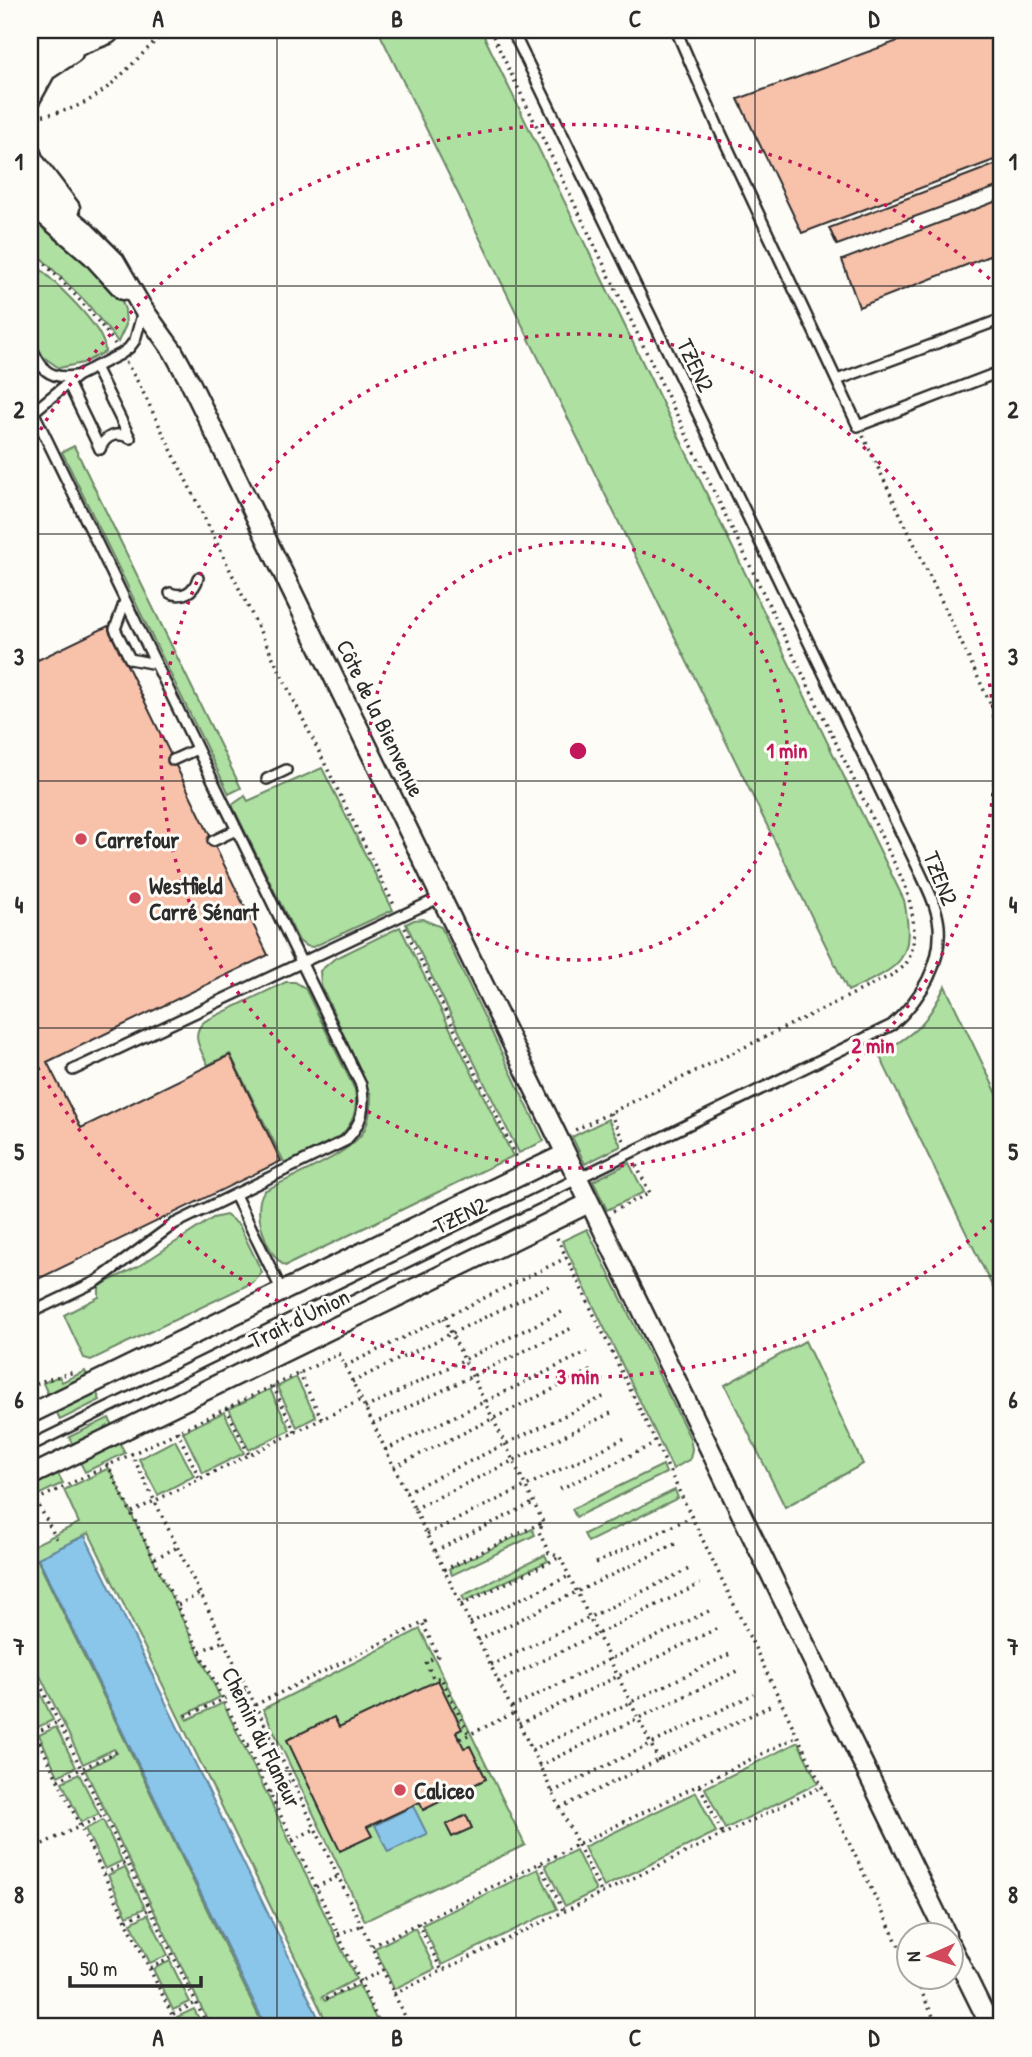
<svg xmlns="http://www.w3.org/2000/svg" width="1032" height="2057" viewBox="0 0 1032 2057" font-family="'Patrick Hand',sans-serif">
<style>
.green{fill:#ade0a1;stroke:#6c8666;stroke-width:2}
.water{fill:#8ac5ea;stroke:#64879e;stroke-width:2}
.building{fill:#f7c1aa;stroke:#2b2b2b;stroke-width:2}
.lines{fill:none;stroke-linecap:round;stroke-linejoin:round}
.lane-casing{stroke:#2b2b2b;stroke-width:14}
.street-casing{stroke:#2b2b2b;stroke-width:23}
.primary-casing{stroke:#2b2b2b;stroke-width:33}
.path{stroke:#2b2b2b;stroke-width:3.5;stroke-dasharray:2 5;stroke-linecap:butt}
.lane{stroke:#fdfcf7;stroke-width:9}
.street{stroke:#fdfcf7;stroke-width:18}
.primary{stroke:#fdfcf7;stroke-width:28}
.grid{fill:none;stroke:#2b2b2b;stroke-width:2;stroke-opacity:0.55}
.ring{fill:none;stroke:#c2185b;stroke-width:3.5;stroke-dasharray:3.5 7}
.poi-dot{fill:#d1495b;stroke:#fdfcf7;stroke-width:2.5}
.labels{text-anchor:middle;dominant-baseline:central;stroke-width:6;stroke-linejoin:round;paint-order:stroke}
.street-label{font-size:23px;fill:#2b2b2b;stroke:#fdfcf7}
.poi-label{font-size:23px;font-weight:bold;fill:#2b2b2b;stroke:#fdfcf7;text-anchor:start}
.centre{fill:#c2185b;stroke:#fdfcf7;stroke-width:3.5}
.ring-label{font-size:21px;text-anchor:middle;font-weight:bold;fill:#c2185b;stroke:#fdfcf7;stroke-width:6;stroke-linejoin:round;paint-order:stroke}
.neatline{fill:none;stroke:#2b2b2b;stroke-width:2.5}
.grid-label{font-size:23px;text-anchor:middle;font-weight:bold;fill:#2b2b2b}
</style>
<rect width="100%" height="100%" fill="#fdfcf7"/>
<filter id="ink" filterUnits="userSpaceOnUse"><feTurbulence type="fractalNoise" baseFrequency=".0143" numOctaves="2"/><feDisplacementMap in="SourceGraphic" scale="14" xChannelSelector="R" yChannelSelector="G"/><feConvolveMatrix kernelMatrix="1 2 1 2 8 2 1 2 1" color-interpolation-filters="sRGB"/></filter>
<g filter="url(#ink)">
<g class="green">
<path d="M378 30H481L904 900C916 962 900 967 848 991Z"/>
<polygon points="30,208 61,235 120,296 125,310 126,325 118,342 86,302 30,247"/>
<path d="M30 259C48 277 107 327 105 352L83 363 59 368 42 356 30 326Z"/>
<polygon points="74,446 241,788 229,794 62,452"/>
<polygon points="322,768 393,910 313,947 306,946 299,941 232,805 245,796 248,801"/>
<polygon points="422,919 441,927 544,1141 519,1153 406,924 414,920"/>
<path d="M400 927 513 1156 285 1266C266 1254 251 1210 264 1191 290 1177 348 1156 363 1132 370 1121 371 1108 371 1095L321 985 320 971 334 959Z"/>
<path d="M286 982H295L305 988 355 1090C358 1108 354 1124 339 1137L285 1164 230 1054 208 1065C201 1050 189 1034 205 1021Z"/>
<path d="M945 986 1002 1104V1306L879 1055C915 1033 927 1024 945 986Z"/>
<polygon points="608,1119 621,1146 585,1164 572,1137"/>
<polygon points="629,1163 644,1192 607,1210 593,1181"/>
<polygon points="226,1215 239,1225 262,1272 254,1282 91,1360 84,1358 64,1315 99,1297 99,1286 139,1266 213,1218"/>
<polygon points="587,1229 690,1438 692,1449 690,1459 673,1469 562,1241"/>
<polygon points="805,1341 863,1464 785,1507 725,1385"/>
<polygon points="85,1371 90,1380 50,1399 43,1383 59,1376 62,1382"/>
<polygon points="296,1377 316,1417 297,1427 277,1387"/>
<polygon points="95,1389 100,1400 60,1420 55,1408"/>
<polygon points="270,1389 290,1430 249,1450 229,1409"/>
<polygon points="224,1412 244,1453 203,1473 183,1432"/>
<polygon points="109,1418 114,1429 74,1448 69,1437"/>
<polygon points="118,1439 125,1453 85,1472 78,1458"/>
<polygon points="175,1440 194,1476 158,1495 139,1459"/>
<polygon points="663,1465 666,1473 576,1517 572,1509"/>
<polygon points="109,1468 220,1697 185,1715 187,1720 223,1703 356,1979 322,1997 325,2001 359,1985 380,2027 329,2027 89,1533 37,1559 264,2027 211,2027 85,1770 117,1753 114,1749 83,1764 30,1655 30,1547 79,1523 64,1490"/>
<polygon points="56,1470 63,1483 38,1495 32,1482"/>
<polygon points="675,1490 678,1498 588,1542 584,1534"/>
<polygon points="532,1529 535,1535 452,1575 449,1569"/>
<polygon points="545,1555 548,1561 465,1601 462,1596"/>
<polygon points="420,1629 525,1845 365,1921 263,1709"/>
<polygon points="34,1679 53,1720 36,1728 30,1715 30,1681"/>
<polygon points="56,1727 76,1767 58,1776 39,1735"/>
<polygon points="798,1742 818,1783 725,1829 705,1788"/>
<polygon points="79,1774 99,1814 81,1822 62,1782"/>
<polygon points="696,1792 716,1832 604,1887 584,1847"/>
<polygon points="103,1820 122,1861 105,1869 85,1829"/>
<polygon points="576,1850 596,1891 565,1906 545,1865"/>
<polygon points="125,1867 145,1908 127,1916 108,1875"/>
<polygon points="538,1869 557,1909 442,1965 422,1925"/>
<polygon points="148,1914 168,1955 150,1963 131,1923"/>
<polygon points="415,1928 435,1969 394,1989 375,1948"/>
<polygon points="170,1961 190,2002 173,2010 153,1969"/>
<polygon points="194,2009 203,2027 182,2027 177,2017"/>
</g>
<g class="water">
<polygon points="85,1536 323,2027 266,2027 38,1558"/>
<polygon points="413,1806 427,1834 388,1852 375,1825"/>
</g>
<g class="building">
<polygon points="928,30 1002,30 1002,157 802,233 738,99"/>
<polygon points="1002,162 1002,185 837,245 829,228"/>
<polygon points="1002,199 1002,251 859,307 842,260"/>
<polygon points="108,626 268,955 47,1062 81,1128 230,1055 281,1161 30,1283 30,645 38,660"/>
<polygon points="438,1680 462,1729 456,1732 464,1748 470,1746 486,1779 423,1810 420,1802 367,1827 372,1836 340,1851 287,1740 334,1717 339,1727"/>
<polygon points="466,1815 472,1828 452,1837 446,1825"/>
</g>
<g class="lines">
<defs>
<g id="lane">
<polyline points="676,30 718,127 858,426 1002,371"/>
<path d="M30 345C41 368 47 380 75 376"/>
<polyline points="95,367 130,438"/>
<polyline points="837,380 1002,319"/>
<polyline points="68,383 100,449"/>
<path d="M30 405 361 1085C366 1108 362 1124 345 1141L174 1224 97 1281 30 1313"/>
<polyline points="33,412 77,376 121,354 129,348 135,340 143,311"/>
<path d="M100 449C105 436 116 431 130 438"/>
<path d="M170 593C183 598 194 592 198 578"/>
<polyline points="125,601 115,629 130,659 156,664"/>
<polyline points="173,760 197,749"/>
<polyline points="267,779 286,770"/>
<polyline points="213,841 236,830"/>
<polyline points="73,1070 441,897"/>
<polyline points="235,1195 282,1291"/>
<path d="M30 1446 892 1025C920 999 942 966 939 926 937 906 927 887 919 870L512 30"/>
</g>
<g id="street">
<polyline points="30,100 46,71 73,53"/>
<polyline points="30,151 34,161 70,208"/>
<polyline points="30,185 83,229 115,261 143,309 173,351 190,382 946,1934"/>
<polyline points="30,203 92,256 123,290"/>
<polyline points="30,1414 565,1154"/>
<polyline points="30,1476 589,1203"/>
<polyline points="951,1946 991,2027"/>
</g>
<g id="primary">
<polyline points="30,34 41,30"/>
<polyline points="30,59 105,30"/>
</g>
</defs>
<use href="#lane" class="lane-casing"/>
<use href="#street" class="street-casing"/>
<use href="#primary" class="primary-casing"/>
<g class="path">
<path d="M490 30 904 883C912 906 920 939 907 962 904 967 898 971 894 974L573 1131"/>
<path d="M36 116C103 110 122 69 168 30"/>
<path d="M30 249C61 280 90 308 115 344"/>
<polyline points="126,362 139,384 394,905"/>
<polyline points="863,436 1002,728"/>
<polyline points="405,928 517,1158 516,1159"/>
<polyline points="610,1113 624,1142"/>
<polyline points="613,1211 650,1193 636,1165"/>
<polyline points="557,1238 909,1967"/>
<polyline points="444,1318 543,1522 539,1532 549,1553 560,1557 659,1761"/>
<polyline points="345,1366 566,1258"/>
<polyline points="299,1373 322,1419 361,1400"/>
<polyline points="352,1382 553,1284"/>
<polyline points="273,1386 295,1432"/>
<polyline points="30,1387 43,1381 74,1372"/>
<polyline points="226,1408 249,1455"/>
<polyline points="365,1408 566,1310"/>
<polyline points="373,1424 574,1327"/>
<polyline points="177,1431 200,1479"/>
<polyline points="385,1450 587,1352"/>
<polyline points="131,1453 292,1780 410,2027"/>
<polyline points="107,1464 316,1887 381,2027"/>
<polyline points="394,1467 594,1369"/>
<polyline points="560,1489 650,1446"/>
<polyline points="406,1492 607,1395"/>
<polyline points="36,1500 57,1540"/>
<polyline points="30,1503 339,1354 602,1894"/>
<polyline points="414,1509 615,1411"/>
<polyline points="132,1512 322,1419"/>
<polyline points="427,1534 627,1437"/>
<polyline points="435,1551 533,1503"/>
<polyline points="155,1558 178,1547"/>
<polyline points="596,1563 687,1519"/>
<polyline points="444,1570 541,1523"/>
<polyline points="178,1605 201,1593"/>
<polyline points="461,1605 560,1557"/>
<polyline points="470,1623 569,1576"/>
<polyline points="423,1624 438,1656 426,1662 433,1678 441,1678 469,1735"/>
<polyline points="478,1640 679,1542"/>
<polyline points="200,1651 224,1641"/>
<polyline points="30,1664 208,2027"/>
<polyline points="491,1665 691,1568"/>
<polyline points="498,1682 700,1584"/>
<polyline points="255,1705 431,1619"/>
<polyline points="512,1707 711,1610"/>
<polyline points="186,1716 247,1689"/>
<polyline points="30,1723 178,2027"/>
<polyline points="519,1724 720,1627"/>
<polyline points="35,1733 58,1722"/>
<polyline points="460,1739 514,1713"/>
<polyline points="247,1745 270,1735"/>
<polyline points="532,1750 732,1653"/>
<polyline points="539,1766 741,1669"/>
<polyline points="58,1780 116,1752"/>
<polyline points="700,1786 723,1835"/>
<polyline points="269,1792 292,1780"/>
<polyline points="552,1792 754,1694"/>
<polyline points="560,1808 774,1704"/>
<polyline points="292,1840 315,1829"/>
<polyline points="30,1850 104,1815"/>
<polyline points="540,1864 564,1912"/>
<polyline points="104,1874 127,1862"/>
<polyline points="316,1887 339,1876"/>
<polyline points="127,1920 150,1909"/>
<polyline points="418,1923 442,1971"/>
<polyline points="338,1934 363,1925"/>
<polyline points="372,1946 798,1736"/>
<polyline points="150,1968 173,1957"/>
<polyline points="914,1976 938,2027"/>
<polyline points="394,1994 823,1786"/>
<polyline points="326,1999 383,1970"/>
<polyline points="173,2014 196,2003"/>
<polyline points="389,2027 406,2019"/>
</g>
<use href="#lane" class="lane"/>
<use href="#street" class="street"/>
<use href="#primary" class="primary"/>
</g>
</g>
<path class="grid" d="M277 30V2027M516 30V2027M755 30V2027M30 286H1002M30 534H1002M30 781H1002M30 1028H1002M30 1276H1002M30 1523H1002M30 1771H1002"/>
<g class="ring">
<circle cx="578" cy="751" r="209"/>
<circle cx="578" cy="751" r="417"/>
<path d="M1001 1213A626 626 0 0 1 30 1054M30 448A626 626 0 0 1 1001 289"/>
</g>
<g class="poi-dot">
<circle cx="81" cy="839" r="7"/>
<circle cx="135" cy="898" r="7"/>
<circle cx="400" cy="1790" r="7"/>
</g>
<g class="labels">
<g class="street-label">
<text transform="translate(696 365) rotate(64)">TZEN2</text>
<text transform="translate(381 718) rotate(64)">Côte de la Bienvenue</text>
<text transform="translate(941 878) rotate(68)">TZEN2</text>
<text transform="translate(460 1215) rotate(-26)">TZEN2</text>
<text transform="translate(299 1318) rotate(-26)">Trait d'Union</text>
<text transform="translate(262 1737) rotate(64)">Chemin du Flaneur</text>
</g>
<g class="poi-label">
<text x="95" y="839">Carrefour</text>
<text x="149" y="885">Westfield<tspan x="149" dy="26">Carré Sénart</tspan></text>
<text x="414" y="1790">Caliceo</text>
</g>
</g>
<circle cx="578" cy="751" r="10" class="centre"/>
<g class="ring-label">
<text x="787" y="758">1 min</text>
<text x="873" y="1053">2 min</text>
<text x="578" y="1384">3 min</text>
</g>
<rect width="1032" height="2057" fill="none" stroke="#fdfcf7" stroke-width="77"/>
<g transform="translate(930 1956) rotate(267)"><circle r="33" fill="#fdfcf7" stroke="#a9a8a5" stroke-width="2"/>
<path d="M0-5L12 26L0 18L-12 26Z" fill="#d1495b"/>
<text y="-10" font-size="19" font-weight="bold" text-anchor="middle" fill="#2b2b2b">N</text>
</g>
<path d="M70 1976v10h131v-10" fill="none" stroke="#2b2b2b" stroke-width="3.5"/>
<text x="80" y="1976" font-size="21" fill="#2b2b2b" stroke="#fdfcf7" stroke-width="5" paint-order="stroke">50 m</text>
<rect x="38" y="38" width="955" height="1980" class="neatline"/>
<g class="grid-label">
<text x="158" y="27">A</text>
<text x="397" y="27">B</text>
<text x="635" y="27">C</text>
<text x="874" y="27">D</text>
<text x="19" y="170">1</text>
<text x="1013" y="170">1</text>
<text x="19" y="418">2</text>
<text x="1013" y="418">2</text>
<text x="19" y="665">3</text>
<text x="1013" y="665">3</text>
<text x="19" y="913">4</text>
<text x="1013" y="913">4</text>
<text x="19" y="1160">5</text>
<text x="1013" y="1160">5</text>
<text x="19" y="1408">6</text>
<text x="1013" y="1408">6</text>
<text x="19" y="1655">7</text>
<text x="1013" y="1655">7</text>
<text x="19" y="1903">8</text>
<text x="1013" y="1903">8</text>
<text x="158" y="2046">A</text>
<text x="397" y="2046">B</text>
<text x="635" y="2046">C</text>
<text x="874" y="2046">D</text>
</g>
</svg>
